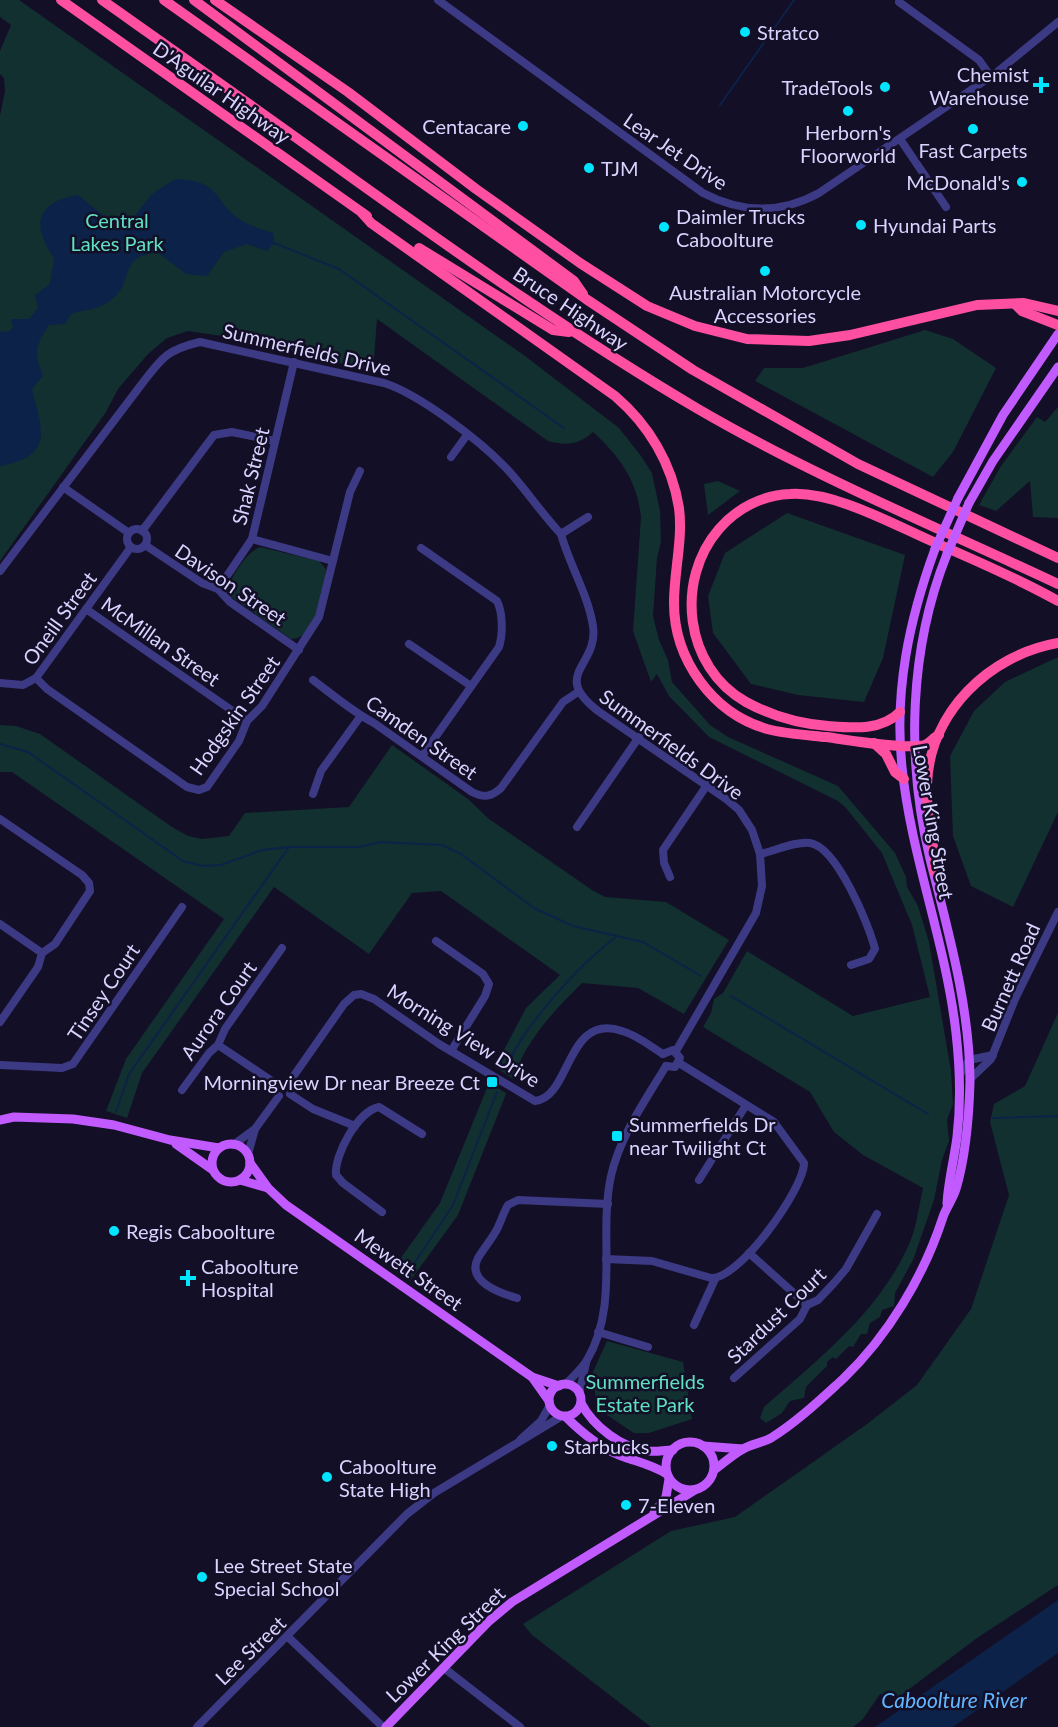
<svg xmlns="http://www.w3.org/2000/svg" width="1058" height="1727" viewBox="0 0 1058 1727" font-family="Lato,sans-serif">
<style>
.green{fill:#12302f}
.water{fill:#0c2248}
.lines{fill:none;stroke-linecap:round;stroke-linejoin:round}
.stream{stroke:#0c2248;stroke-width:2}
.minor{stroke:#3d3a85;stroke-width:8}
.major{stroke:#c25bff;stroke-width:9}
.highway{stroke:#ff4fa3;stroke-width:10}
.major-bridge{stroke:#c25bff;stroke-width:9}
.poi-dot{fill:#00e5ff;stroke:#130f26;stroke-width:2}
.labels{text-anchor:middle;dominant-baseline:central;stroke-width:5;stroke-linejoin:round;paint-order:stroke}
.poi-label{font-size:20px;fill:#d9d4ff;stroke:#130f26;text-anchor:start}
.street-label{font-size:20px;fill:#d9d4ff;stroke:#130f26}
.park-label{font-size:20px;fill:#5fe0c0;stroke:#130f26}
.water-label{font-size:21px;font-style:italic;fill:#62b6ff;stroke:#130f26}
</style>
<rect width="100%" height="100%" fill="#130f26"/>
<g class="green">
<path d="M0 0H19L525 356 619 428 641 456 652 473 660 511 661 542 657 558 653 616 659 640 668 660 672 682 710 725 728 737 838 786 895 853 906 877 907 887 918 906 929 942 951 1071 953 1104 947 1120 949 1141 942 1160 934 1200 913 1260 895 1293 894 1306 882 1310 880 1317 870 1323 867 1334H861L853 1347 849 1346 836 1359 833 1357 827 1362V1366L806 1387 804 1398 790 1401 782 1413 766 1423 760 1418 764 1407C819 1359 881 1310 910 1242 917 1225 919 1205 923 1188L863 1155 834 1132 810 1092 703 1027 711 1013 714 999 723 993 747 951 853 1016 930 997 912 925 882 853 846 808 838 801 709 737 669 696 657 674 651 682 633 631 641 517C637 480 620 457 593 432 578 445 567 446 548 441L377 319 373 371 242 339 188 331 167 338 148 354 118 389 106 412 0 561V116L5 91 4 78 0 74V51L11 25 0 17Z"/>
<polygon points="925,330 953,339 996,368 953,452 933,477 755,381 764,368 803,368"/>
<polygon points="1058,407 1058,518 1033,517 1030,481 996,511 979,505 1001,466 1037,417 1045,422"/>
<polygon points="718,481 740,491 708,515 704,484"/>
<polygon points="787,513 905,555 883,658 864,702 798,695 751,684 713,633 708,596 725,553"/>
<path d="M260 547 319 561 326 569C325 589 315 640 291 639L230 596 227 588C234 574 245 553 260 547Z"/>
<polygon points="1058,657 1058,812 1013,907 971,886 953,836 950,756 974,711 1005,682"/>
<path d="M0 725 16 726 40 734 172 827 188 836 202 839 229 836 245 813 349 807 392 745 468 799 489 819 592 890 605 897 666 902 729 940 684 1014 638 988 582 983C553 1012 526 1040 513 1079L495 1067 526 1008 560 975 441 891 412 893 369 954 274 887 142 1073 127 1118 106 1111 126 1059 224 919 12 772H0Z"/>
<polygon points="1058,1013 1058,1585 977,1638 896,1699 880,1694 863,1719 853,1727 651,1727 532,1635 523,1624 671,1531 735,1517 867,1424 917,1385 971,1309 1009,1195 990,1122 994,1104 1025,1086"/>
<polygon points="489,1083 506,1093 504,1099 458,1215 410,1281 393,1269 440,1203"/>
<polygon points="607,1341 683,1362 692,1419 649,1433 634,1433 607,1415 596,1403 593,1372"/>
</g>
<g class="water">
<path d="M175 179C225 180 212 205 246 223 254 227 264 230 273 233L274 243 267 251 247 244 224 252 207 276 186 274 157 252C116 258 136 281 111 300 100 310 85 309 71 314L65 324 49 325C35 346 34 352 43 376L32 389C42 429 55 456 0 466V332L10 331 13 326 11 319H29L38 308 35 295 50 284 54 258C31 225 36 202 78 195L109 220 133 218 152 194Z"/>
<polygon points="1058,1600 1058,1653 953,1727 875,1727"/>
</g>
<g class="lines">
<g class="stream">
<polyline points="720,105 794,0"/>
<polyline points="274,243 339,269 564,428"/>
<polyline points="0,744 28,752 183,861 202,866 221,865 262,850 289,847 359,847 381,842 442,845 461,854 534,908 573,926 643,942 701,976"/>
<polyline points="731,996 928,1114"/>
<path d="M506 1070C519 1030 581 963 615 938"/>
<polyline points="116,1112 129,1074 289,847"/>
<polyline points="993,1118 1058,1116"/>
<polyline points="408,1273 453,1205 497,1092"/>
</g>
<g class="minor">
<path d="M438 0 703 193C741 213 781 214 819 193L996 73 1058 22"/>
<polyline points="899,2 979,60 991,77"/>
<polyline points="900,139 946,207"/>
<polyline points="451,457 467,435"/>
<polyline points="63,487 129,533"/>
<circle cx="137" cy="539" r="10"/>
<polyline points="142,531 214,435 232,432 275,441"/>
<polyline points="561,534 588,517"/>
<polyline points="252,539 333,561"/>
<polyline points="145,545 202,583 218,589 230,602 299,650"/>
<path d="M421 548 497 601C503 613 503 634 499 647L422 756"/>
<path d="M0 571 141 385C162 358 166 350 200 342L384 383C419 394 479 440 505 467 525 488 541 513 561 534 569 564 588 594 593 626 599 666 550 674 598 711L726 799 739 810 752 830 760 854 762 886 756 913 676 1051"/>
<polyline points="218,589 252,539 294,362"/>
<polyline points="86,609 247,721"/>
<polyline points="409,644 471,686"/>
<polyline points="36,678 47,689 187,787 199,790 207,787 239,741 247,721 262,706 319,617 350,492 360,471"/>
<path d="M313 680C333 695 353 712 374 723L472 792C484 798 491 797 501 788L563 702 578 692"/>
<polyline points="0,683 23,685 36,678 131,547"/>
<polyline points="313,794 321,771 360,717"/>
<polyline points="0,819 82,875 89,883 90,891 55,944 42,953 38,967 0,1022"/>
<polyline points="577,827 639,737"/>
<path d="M760 854C775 851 795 841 810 843 837 847 869 925 875 949L869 959 851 965"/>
<polyline points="670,877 664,863 663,850 707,785"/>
<polyline points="0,924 42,953"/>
<polyline points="436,941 483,974 489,984 485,996 451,1051"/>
<polyline points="218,1045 278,1085"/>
<polyline points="663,1054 673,1050 680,1058 675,1067 666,1066"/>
<polyline points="0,1065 62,1068 73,1064 182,907"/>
<polyline points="960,1074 969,1060 993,1055"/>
<polyline points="970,1079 991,1059 1015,999 1058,912"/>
<path d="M288 1084 344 1004 354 995 361 994 374 999 439 1044 535 1101C571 1098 566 1012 622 1031 637 1035 650 1046 663 1054"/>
<polyline points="182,1090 209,1053 218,1045 225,1029 282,948"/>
<polyline points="290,1094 313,1109 355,1126"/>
<polyline points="233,1145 255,1129"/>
<polyline points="248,1154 255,1129 279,1096"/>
<polyline points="699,1180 746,1105"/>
<path d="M382 1212 343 1183 336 1175C334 1155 358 1111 379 1107L422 1134"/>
<polyline points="749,1253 807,1305"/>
<path d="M606 1259 652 1261 711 1278C739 1280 804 1189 804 1163L774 1122 679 1063"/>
<path d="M517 1298C499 1293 466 1281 478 1258 484 1248 491 1240 496 1231 501 1222 503 1213 508 1205L518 1200 608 1204"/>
<polyline points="694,1325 715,1279"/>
<polyline points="598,1332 648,1347"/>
<polyline points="734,1378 800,1319 807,1305 818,1300 834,1283 846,1269 877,1214"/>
<path d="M566 1384C573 1376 582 1369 587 1360 620 1305 598 1236 611 1176 620 1136 645 1101 666 1066"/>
<polyline points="579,1394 586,1363"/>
<polyline points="521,1439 541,1421 550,1405"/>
<polyline points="288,1637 383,1727"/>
<polyline points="444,1668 520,1727"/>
<polyline points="197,1727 407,1514 434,1493 562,1416"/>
</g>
<g class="major">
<polyline points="958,498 1003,415 1058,334"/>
<polyline points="969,503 993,461 1058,367"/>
<path d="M935 549C909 620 894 691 902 767 911 857 946 943 956 1033 960 1068 961 1103 957 1137 954 1160 948 1182 947 1204"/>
<polyline points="0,1120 14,1117 73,1119 114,1125 170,1140 219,1148"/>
<polyline points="176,1144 213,1170"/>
<circle cx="231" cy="1163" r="19"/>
<polyline points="250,1163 268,1188 286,1205 532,1377 549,1401"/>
<polyline points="240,1180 268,1188"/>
<polyline points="532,1377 559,1386"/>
<circle cx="565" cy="1400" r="16"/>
<path d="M581 1403C593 1426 622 1449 649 1451 657 1452 664 1450 673 1450"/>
<path d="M566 1417C582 1433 599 1447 619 1455 637 1462 650 1464 667 1474"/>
<circle cx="690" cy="1466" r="24"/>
<polyline points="703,1446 743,1449"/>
<path d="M714 1470C723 1464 732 1455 743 1449 751 1444 762 1443 771 1438 797 1422 821 1399 843 1379 888 1336 924 1276 943 1217 946 1208 953 1199 956 1189 966 1155 969 1118 970 1082 970 1007 948 931 930 859 906 759 909 649 947 554"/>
<polyline points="654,1513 666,1497 669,1479"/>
<polyline points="386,1727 488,1622 512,1602 695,1490"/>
</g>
<g class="highway">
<polyline points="61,0 367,216"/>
<path d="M102 0C187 60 271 119 355 180 467 260 579 339 698 409 813 476 937 527 1058 584"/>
<polyline points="164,0 586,299 693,370 858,464 1058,558"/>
<polyline points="194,0 574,281 583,294"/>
<polyline points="215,0 348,92 476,189 580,263 647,306 695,326 747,339 809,341 850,335 977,305 1024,303 1058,311"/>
<path d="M362 213 371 223 615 396C649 425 672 464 679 508 683 540 674 571 674 603 674 659 712 713 767 729 786 734 806 735 826 737 849 740 905 750 925 745 930 743 934 737 939 735"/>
<polyline points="419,248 553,330 569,332"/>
<polyline points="1015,304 1022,311 1058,325"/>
<path d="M900 712C881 731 853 728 828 726 800 724 770 715 746 702 684 667 675 580 719 529 737 508 763 495 790 494 832 491 889 522 927 539 971 559 1016 577 1058 601"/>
<polyline points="874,743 886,754 895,772 904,779"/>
<path d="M935 872C935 842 925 814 927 784 930 712 989 655 1058 643"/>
</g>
<g class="major-bridge">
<polyline points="935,549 958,498"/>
<polyline points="947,554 969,503"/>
</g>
</g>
<g class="poi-dot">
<circle cx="745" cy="32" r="6"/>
<path d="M1038 76h6v6h6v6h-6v6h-6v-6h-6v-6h6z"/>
<circle cx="885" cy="87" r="6"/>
<circle cx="848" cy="111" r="6"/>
<circle cx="523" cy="126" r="6"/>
<circle cx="973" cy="129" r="6"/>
<circle cx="589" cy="168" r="6"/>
<circle cx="1022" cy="182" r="6"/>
<circle cx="861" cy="225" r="6"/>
<circle cx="664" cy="227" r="6"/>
<circle cx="765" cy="271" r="6"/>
<rect x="486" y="1076" width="12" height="12" rx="3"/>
<rect x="611" y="1130" width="12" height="12" rx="3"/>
<circle cx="114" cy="1231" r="6"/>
<path d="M185 1269h6v6h6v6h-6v6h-6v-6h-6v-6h6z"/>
<circle cx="552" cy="1446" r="6"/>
<circle cx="327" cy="1477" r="6"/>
<circle cx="626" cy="1505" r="6"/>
<circle cx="202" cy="1577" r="6"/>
</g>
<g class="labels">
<g class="poi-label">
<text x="757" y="32">Stratco</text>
<text x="1029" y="74" text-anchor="end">Chemist<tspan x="1029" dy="23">Warehouse</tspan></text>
<text x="873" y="87" text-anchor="end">TradeTools</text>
<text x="511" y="126" text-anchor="end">Centacare</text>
<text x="848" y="132" text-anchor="middle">Herborn's<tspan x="848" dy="23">Floorworld</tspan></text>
<text x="973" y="150" text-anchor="middle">Fast Carpets</text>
<text x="601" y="168">TJM</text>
<text x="1010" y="182" text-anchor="end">McDonald's</text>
<text x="676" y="216">Daimler Trucks<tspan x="676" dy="23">Caboolture</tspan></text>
<text x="873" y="225">Hyundai Parts</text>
<text x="765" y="292" text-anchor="middle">Australian Motorcycle<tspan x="765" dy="23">Accessories</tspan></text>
<text x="480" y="1082" text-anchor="end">Morningview Dr near Breeze Ct</text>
<text x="629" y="1124">Summerfields Dr<tspan x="629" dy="23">near Twilight Ct</tspan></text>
<text x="126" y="1231">Regis Caboolture</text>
<text x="201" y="1266">Caboolture<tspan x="201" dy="23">Hospital</tspan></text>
<text x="564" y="1446">Starbucks</text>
<text x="339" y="1466">Caboolture<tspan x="339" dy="23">State High</tspan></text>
<text x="638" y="1505">7-Eleven</text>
<text x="214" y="1565">Lee Street State<tspan x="214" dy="23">Special School</tspan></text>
</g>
<g class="street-label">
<text transform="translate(222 92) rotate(35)">D'Aguilar Highway</text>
<text transform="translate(676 151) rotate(34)">Lear Jet Drive</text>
<text transform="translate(571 308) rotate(34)">Bruce Highway</text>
<text transform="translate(307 349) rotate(13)">Summerfields Drive</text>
<text transform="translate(250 476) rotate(-76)">Shak Street</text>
<text transform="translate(231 584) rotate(34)">Davison Street</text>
<text transform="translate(59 618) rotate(-54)">Oneill Street</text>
<text transform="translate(161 641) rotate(35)">McMillan Street</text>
<text transform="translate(234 715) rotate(-55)">Hodgskin Street</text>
<text transform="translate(422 737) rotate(35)">Camden Street</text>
<text transform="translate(672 744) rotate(36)">Summerfields Drive</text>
<text transform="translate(934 822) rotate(80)">Lower King Street</text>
<text transform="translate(1010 977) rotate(-66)">Burnett Road</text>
<text transform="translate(103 992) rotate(-56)">Tinsey Court</text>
<text transform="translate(218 1010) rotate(-55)">Aurora Court</text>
<text transform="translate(464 1035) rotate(32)">Morning View Drive</text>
<text transform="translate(409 1269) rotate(35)">Mewett Street</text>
<text transform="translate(776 1315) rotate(-44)">Stardust Court</text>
<text transform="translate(445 1644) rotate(-44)">Lower King Street</text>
<text transform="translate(250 1650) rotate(-44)">Lee Street</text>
</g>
<g class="park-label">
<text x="117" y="220">Central<tspan x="117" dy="23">Lakes Park</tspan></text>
<text x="645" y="1381">Summerfields<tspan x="645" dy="23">Estate Park</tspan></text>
</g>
<g class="water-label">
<text x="954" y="1699">Caboolture River</text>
</g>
</g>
</svg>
